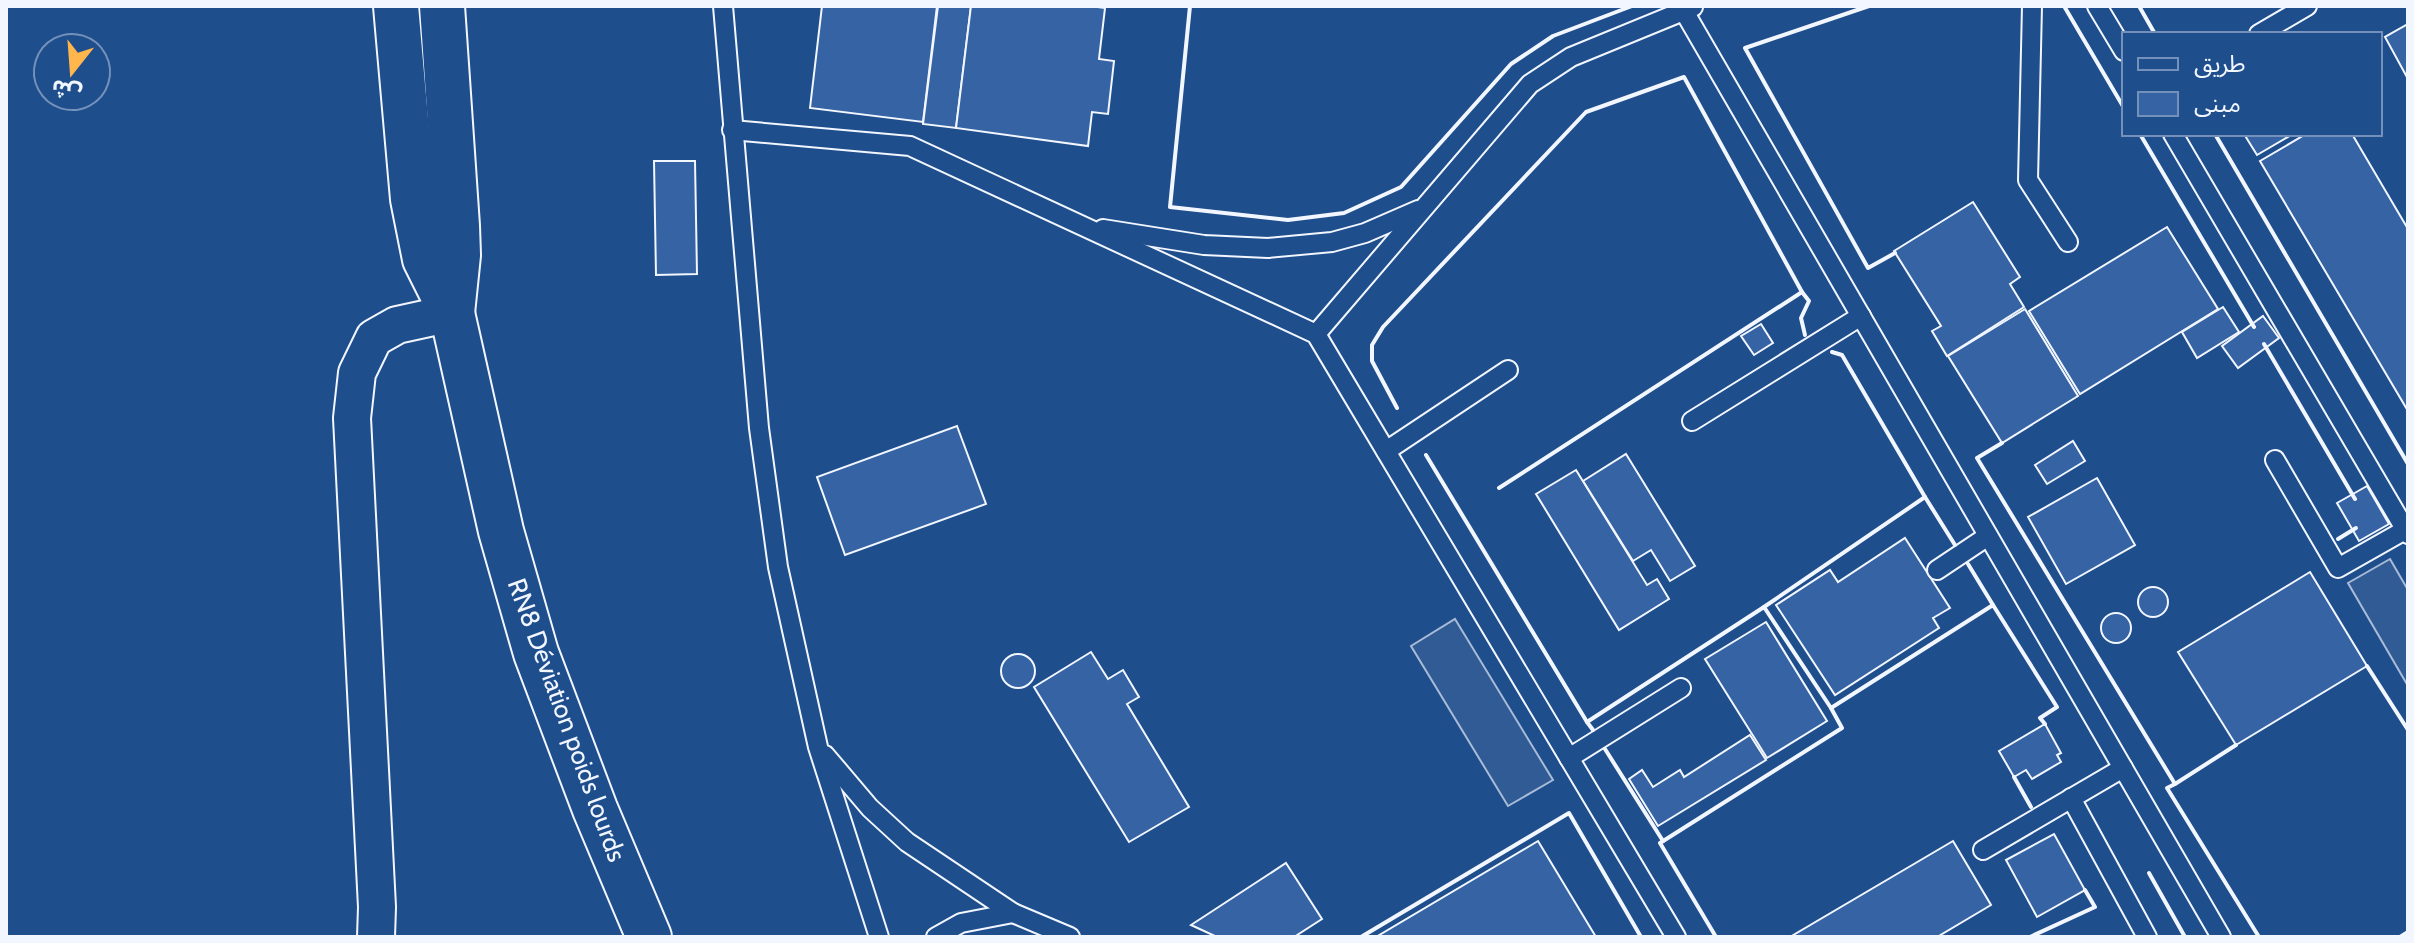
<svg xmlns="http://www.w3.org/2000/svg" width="2414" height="943" viewBox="0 0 2414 943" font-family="Cabin,'Noto Sans Arabic',sans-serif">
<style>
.parking{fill:#305b95;stroke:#a8bbd7;stroke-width:2}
.building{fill:#3563a3;stroke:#f2f6ff;stroke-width:2}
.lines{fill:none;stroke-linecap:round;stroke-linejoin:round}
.lane-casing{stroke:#f2f6ff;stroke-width:22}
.street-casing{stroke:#f2f6ff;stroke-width:40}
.highway-casing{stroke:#f2f6ff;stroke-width:48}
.lane{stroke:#1f4e8c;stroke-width:18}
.street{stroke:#1f4e8c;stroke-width:36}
.highway{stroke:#1f4e8c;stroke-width:44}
.wall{stroke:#f2f6ff;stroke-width:4}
.labels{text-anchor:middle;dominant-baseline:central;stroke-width:6;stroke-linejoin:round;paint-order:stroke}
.street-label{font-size:26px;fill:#f2f6ff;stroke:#1f4e8c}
</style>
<rect width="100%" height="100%" fill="#1f4e8c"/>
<g class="parking">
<polygon points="2390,559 2408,590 2408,686 2348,583"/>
<polygon points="1455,619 1553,780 1508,806 1411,646"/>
</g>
<g class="building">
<polygon points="822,6 937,6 923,122 810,108"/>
<polygon points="938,6 971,6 956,128 923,124"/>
<polygon points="971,6 1090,6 1105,8 1099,59 1114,61 1108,114 1092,112 1088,146 956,128"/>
<polygon points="2408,24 2408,79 2385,37"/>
<polygon points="2244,134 2293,134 2257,155"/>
<polygon points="2306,134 2352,134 2408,229 2408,411 2260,161"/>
<polygon points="654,161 695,161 697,274 656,275"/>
<polygon points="1973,202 2020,277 2010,284 2024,307 1947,356 1932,331 1941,326 1894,251"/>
<polygon points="2167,227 2218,309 2080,394 2029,311"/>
<polygon points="2223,307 2239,332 2197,358 2182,332"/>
<polygon points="2025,309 2078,396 2002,443 1948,356"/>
<polygon points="2263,316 2279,338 2238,368 2222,346"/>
<polygon points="1761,324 1773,343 1754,355 1741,336"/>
<polygon points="957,426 986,504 845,555 817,477"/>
<polygon points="2073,441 2085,461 2047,484 2035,465"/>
<polygon points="1626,454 1695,566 1670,581 1651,550 1633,561 1583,481"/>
<polygon points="1576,470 1647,585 1657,579 1669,599 1619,630 1536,494"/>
<polygon points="2097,478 2135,545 2066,584 2028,517"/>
<polygon points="2367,486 2389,524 2359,541 2337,503"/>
<polygon points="1905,538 1950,608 1933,618 1939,628 1835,695 1776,605 1830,570 1838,582"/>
<polygon points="2310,572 2367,666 2236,745 2178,652"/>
<circle cx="2153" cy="602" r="15"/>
<circle cx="2116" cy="628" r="15"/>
<polygon points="1766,622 1827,721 1767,758 1705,659"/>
<polygon points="1091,652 1108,679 1123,670 1139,697 1127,704 1189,807 1129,842 1034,687"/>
<circle cx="1018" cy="671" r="17"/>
<polygon points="2045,724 2061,753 2057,755 2061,762 2032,779 2026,770 2014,777 1999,751"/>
<polygon points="1750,735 1766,760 1658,826 1629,779 1642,770 1653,787 1680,770 1684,777"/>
<polygon points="2054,834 2085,890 2037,917 2006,860"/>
<polygon points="1538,841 1596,937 1376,937"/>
<polygon points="1953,841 1991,905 1937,937 1790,937"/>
<polygon points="1286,863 1322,919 1294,937 1217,937 1191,925"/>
</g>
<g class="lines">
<defs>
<g id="lane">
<polyline points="723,6 759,428 778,567 818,747 879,937"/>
<polyline points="1681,6 2221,937"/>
<polyline points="2032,6 2028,180 2068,242"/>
<polyline points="2097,6 2124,51"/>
<polyline points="2259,34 2307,6"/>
<polyline points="732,130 910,146 1316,334 1676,937"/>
<polyline points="2173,134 2408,534"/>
<polyline points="1103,229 1204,245 1268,248 1332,242 1365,233 1418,210"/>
<polyline points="1316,334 1530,84 1571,57 1693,7"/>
<polyline points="1692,421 1861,316"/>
<polyline points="1386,451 1508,370"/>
<polyline points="2275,460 2338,568 2405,530"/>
<polyline points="1937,570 1988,536"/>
<polyline points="825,755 870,808 907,842 1013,913 961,923 936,937"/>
<polyline points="1569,758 1681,688"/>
<polyline points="2071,798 2147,937"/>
<polyline points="1983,850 2123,768"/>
<polyline points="1013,913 1070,937"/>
</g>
<polyline id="street" points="376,937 377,907 352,418 357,373 374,338 397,325 452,313"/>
<g id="highway">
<polyline points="396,6 413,199 425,259 452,313 501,531 536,653 595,809 649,937"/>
<polyline points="442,6 457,226 458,255 452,313"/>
</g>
</defs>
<use href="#lane" class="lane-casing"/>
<use href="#street" class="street-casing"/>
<use href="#highway" class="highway-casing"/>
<use href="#lane" class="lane"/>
<use href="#street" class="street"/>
<use href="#highway" class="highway"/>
<g class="wall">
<polyline points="1190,6 1170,207 1288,220 1344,213 1401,187 1511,64 1553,36 1632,6"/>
<polyline points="1869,6 1745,48 1868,268 1895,253"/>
<polyline points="2064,6 2124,108"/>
<polyline points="2139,6 2155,34"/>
<polyline points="2140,134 2254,327"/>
<polyline points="2215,134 2408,464"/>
<polyline points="1802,292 1809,301 1801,318 1805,335"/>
<polyline points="2264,344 2355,499"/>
<polyline points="1397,408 1372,361 1372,345 1383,327 1586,112 1684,77 1802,292 1499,488"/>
<polyline points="2002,443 1977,458 2175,784 2236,745"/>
<polyline points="1426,455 1587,722"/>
<polyline points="1925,497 1955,545"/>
<polyline points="2338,539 2356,528"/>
<polyline points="1968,564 1993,605"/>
<polyline points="1764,607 1925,497 1842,355 1832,352"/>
<polyline points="2367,666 2408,730"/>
<polyline points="1593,730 1587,722 1764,607 1831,708"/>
<polyline points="1605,749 1663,841"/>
<polyline points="2014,777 2031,807"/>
<polyline points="2175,784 2167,788 2259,937"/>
<polyline points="2149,873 2185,937"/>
<polyline points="1361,937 1569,813 1641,937"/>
<polyline points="1716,937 1660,843 1842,728 1831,708 1993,605 2057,707 2040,718 2045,724"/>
<polyline points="2030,937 2095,907 2085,890"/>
<polyline points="2400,937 2408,932"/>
</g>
</g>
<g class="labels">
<g class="street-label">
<text transform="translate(567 720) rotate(70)">RN8 Déviation poids lourds</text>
</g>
</g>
<rect width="2414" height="943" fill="none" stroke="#f2f6ff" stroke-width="16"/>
<rect x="2122" y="32" width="260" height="104" fill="#1f4e8c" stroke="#7391ba" stroke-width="2"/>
<rect x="2138" y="58" width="40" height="12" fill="#1f4e8c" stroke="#7391ba" stroke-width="2"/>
<text x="2194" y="72" font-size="24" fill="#f2f6ff">طريق</text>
<rect x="2138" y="92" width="40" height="24" fill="#3563a3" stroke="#7391ba" stroke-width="2"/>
<text x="2194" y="112" font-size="24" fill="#f2f6ff">مبنى</text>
<g transform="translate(72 72) rotate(197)"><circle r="38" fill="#1f4e8c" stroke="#7391ba" stroke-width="2"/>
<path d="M0-6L14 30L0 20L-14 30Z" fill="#ffb74d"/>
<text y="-12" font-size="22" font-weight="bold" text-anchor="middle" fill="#f2f6ff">ش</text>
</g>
</svg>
